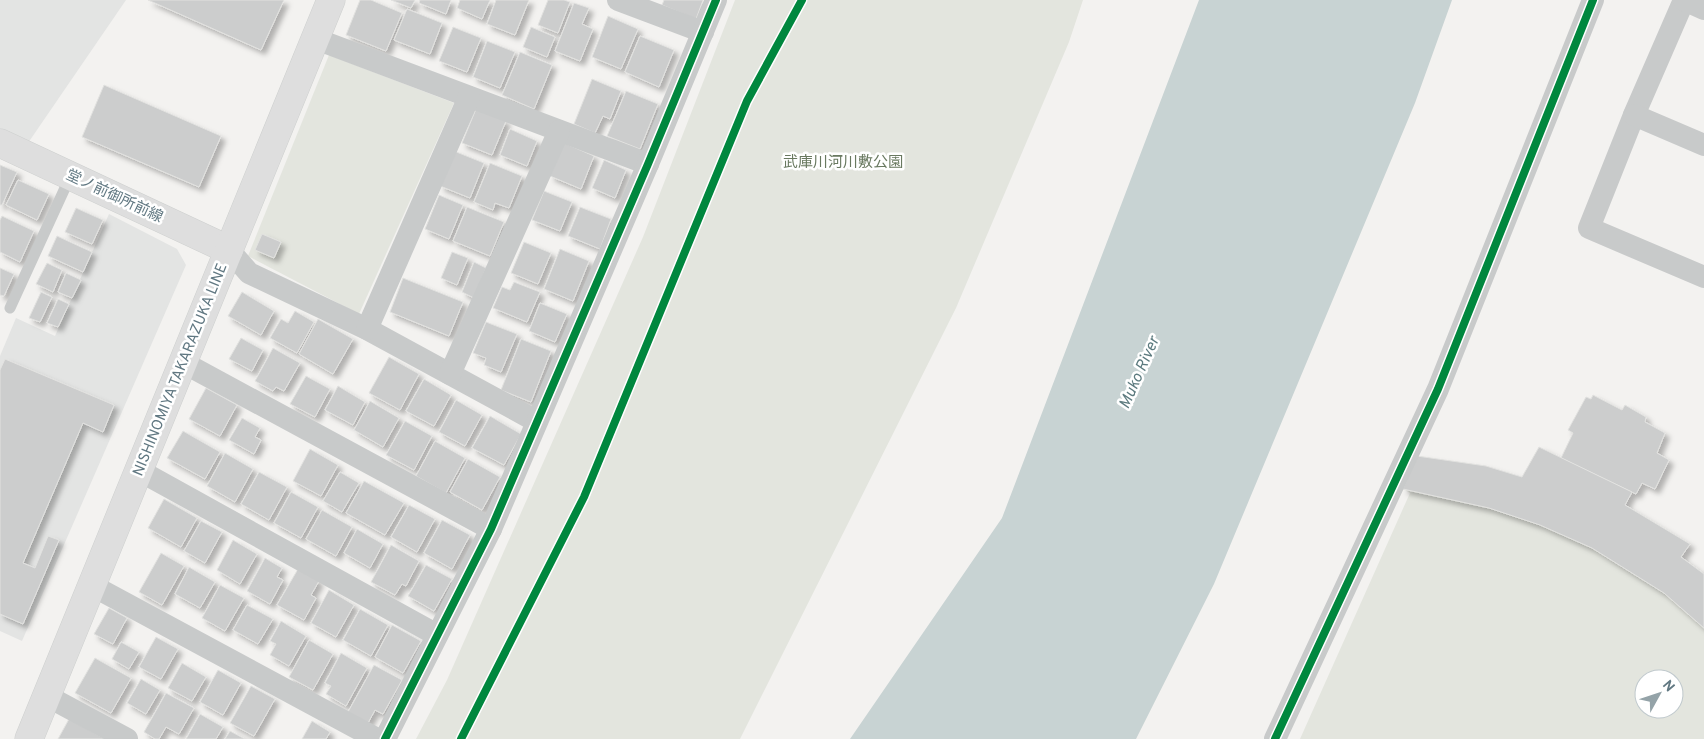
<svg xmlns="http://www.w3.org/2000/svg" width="1704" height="739" viewBox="0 0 1704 739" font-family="Overpass,'Noto Sans JP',sans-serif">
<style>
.built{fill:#e3e4e3}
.green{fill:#e3e5de;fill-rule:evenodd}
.water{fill:#c8d3d3}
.building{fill:#cccdcd;stroke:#e2e2e0;filter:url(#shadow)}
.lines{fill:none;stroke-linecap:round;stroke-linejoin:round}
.secondary-casing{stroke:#ced0cf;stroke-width:29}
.lane{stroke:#c8caca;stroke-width:11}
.street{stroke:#c8caca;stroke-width:22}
.secondary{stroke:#dedede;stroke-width:28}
.cycleway-casing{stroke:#fff;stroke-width:11}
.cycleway{stroke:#00873e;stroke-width:8}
.labels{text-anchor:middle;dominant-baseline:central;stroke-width:5;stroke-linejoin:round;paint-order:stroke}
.park-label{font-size:15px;fill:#697960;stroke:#fff}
.street-label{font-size:15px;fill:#617882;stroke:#fff}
.water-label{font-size:16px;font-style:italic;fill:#5d7b7f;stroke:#fff}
</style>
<defs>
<filter id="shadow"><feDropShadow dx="4.5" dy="4.5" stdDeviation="2.5" flood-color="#0004"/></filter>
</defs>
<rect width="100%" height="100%" fill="#f3f2f0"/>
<g class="built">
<polygon points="0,0 126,0 28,143 0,131"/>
<polygon points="109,214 177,249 186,265 22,641 0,631 0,356 16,318 55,336"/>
</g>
<g class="green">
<polygon points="735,0 1083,0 1069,42 956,308 740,739 416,739 447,680 643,237"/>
<polygon points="329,55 454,103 359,314 248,256"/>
<path d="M1539 447 1632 492 1625 505 1690 544 1681 557 1704 574V739H1300L1410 493 1403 489 1417 456 1486 466 1522 477ZM1644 679H1674V709H1644Z"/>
</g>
<polygon class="water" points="1199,0 1452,0 1415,103 1214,584 1136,739 850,739 1002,518"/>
<g class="building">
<polygon points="148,0 284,0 261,50"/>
<polygon points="360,0 371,0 402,13 386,51 346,35"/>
<polygon points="391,0 415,0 411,8"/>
<polygon points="420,0 451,0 446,14 419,3"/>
<polygon points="460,0 490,0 482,19 457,8"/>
<polygon points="496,0 529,0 515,35 487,24"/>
<polygon points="548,0 564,0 570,2 558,33 538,25"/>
<polygon points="664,0 703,0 696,19 662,5"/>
<polygon points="574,3 589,8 582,24 593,29 580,61 555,51"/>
<polygon points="407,9 442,23 430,54 394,40"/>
<polygon points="608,16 638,29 621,69 592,57"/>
<polygon points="453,27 481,38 467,72 439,61"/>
<polygon points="531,27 555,37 547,57 523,47"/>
<polygon points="640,36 674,50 659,87 625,72"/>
<polygon points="487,41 515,52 500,88 473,77"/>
<polygon points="520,52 552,65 534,109 502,95"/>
<polygon points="592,79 621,91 610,119 603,116 595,133 574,124"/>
<polygon points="104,85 221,136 199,187 82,137"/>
<polygon points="626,91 658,104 640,149 607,136"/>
<polygon points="476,109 506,121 492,155 462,143"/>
<polygon points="510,129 537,141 527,166 500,155"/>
<polygon points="564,143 594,156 581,189 550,176"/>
<polygon points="454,151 484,163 470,198 440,186"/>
<polygon points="604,160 626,170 615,198 592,188"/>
<polygon points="490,163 522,176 509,208 495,203 493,210 474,202"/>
<polygon points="0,165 17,172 2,205 0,205"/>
<polygon points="18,180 49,194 37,220 6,205"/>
<polygon points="544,191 572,202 560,231 532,220"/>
<polygon points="439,195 463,205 449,239 425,229"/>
<polygon points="467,207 504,222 490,256 453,241"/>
<polygon points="580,207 611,219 600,249 568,236"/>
<polygon points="76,208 103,220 92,244 65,232"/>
<polygon points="2,216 34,231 20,262 0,252 0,220"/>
<polygon points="262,234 281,242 274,258 255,250"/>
<polygon points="57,236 92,252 83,272 48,256"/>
<polygon points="524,242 551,253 538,284 511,273"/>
<polygon points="560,249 589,261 573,301 544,289"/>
<polygon points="452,252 468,258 457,285 441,278"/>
<polygon points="474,262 486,268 474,298 462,292"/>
<polygon points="47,263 62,270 53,292 36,284"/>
<polygon points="0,268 14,274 4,296 0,295"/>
<polygon points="66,273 81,280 72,298 58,292"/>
<polygon points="403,278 463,302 449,336 390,312"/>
<polygon points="514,282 540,292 527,322 493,308 502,287 510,290"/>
<polygon points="41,292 52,297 40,322 29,318"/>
<polygon points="242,292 274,311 261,335 228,316"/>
<polygon points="58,299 69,304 58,327 47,323"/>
<polygon points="540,303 567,314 555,342 529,331"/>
<polygon points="295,311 314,322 297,353 270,338 281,319 288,323"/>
<polygon points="318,319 353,339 333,374 299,354"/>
<polygon points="486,322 517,334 501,372 484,365 486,358 473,353"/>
<polygon points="241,338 263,350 252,371 229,359"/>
<polygon points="521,339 551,351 531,402 501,390"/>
<polygon points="273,348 300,363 284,391 276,387 273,391 255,381"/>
<polygon points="389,357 419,374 400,410 369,393"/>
<polygon points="5,359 114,405 103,432 83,423 23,563 35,568 48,536 59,540 23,624 0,614 0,370"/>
<polygon points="306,376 330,389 315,417 290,404"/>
<polygon points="424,379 451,395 434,426 406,411"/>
<polygon points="338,386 365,402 353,425 325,410"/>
<polygon points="206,388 237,405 220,436 189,419"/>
<polygon points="1593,395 1622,410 1625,405 1646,417 1645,422 1665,433 1657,453 1669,460 1655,489 1642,483 1636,494 1561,458 1573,433 1568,430 1586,397 1591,399"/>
<polygon points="456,400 482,415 465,446 439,432"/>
<polygon points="370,401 399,418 383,447 354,430"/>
<polygon points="490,416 521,434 504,465 472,448"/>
<polygon points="242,418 260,428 255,437 261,440 254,454 229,440"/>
<polygon points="405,421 432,436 414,470 386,455"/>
<polygon points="183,431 220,452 205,479 167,458"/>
<polygon points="435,441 465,458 446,493 416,476"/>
<polygon points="1539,447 1632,492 1625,505 1690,544 1681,557 1704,574 1704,628 1664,593 1592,548 1540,525 1489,508 1403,489 1417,456 1486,466 1522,477"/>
<polygon points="310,449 338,465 321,496 293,481"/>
<polygon points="225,453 253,469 235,502 207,486"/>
<polygon points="468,459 500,477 482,510 450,492"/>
<polygon points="259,472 287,487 269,520 241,504"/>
<polygon points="340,472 359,483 342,512 323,501"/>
<polygon points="364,481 404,503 385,535 346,513"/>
<polygon points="291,492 318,507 301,538 274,523"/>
<polygon points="164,499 197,518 181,547 148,528"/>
<polygon points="409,505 435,519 417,552 391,537"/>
<polygon points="322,510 352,527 336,556 306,539"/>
<polygon points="442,520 470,535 452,569 424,553"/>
<polygon points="201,521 222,532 205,563 184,551"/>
<polygon points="357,529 383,544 370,568 344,553"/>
<polygon points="233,540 257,554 240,584 217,570"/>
<polygon points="391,545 419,561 406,586 402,584 395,595 371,582"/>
<polygon points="161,553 184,566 162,605 139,592"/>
<polygon points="265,558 282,568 277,577 283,580 270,604 247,591"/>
<polygon points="426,565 452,579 434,611 408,596"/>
<polygon points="189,567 215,582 200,608 175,594"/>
<polygon points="298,569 319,581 311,595 316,598 304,620 277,605"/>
<polygon points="220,585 244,598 225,631 202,618"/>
<polygon points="329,590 354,605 336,637 311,623"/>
<polygon points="247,605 273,619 258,644 233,630"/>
<polygon points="109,608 127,618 113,644 94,634"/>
<polygon points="360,609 388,625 371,656 343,640"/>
<polygon points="281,621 306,636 289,666 270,655 276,644 270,641"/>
<polygon points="392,625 421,641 403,673 375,657"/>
<polygon points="156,637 178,649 161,679 139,667"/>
<polygon points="309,640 333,654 313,690 289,677"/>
<polygon points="121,642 139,652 129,669 112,659"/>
<polygon points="341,653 367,668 346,706 326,694 331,686 325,683"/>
<polygon points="95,658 131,678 111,713 75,693"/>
<polygon points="182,663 206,677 192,701 168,688"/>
<polygon points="374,665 402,680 383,714 375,710 368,723 348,712"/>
<polygon points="218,670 241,683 223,715 200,702"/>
<polygon points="141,679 160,690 146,714 127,703"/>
<polygon points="251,686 275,699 254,736 230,723"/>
<polygon points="166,693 194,708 179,734 166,727 159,739 155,739 144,732"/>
<polygon points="200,714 223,727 216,739 186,739"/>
<polygon points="69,719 105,739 58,739"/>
<polygon points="312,721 330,732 326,739 302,739"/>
<polygon points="230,731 245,739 225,739"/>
</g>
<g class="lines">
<defs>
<g id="secondary">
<polyline points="0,143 229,250"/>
<polyline points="29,739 331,0"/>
</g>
</defs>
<use href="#secondary" class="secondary-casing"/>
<polyline class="lane" points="10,308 70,177"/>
<g class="street">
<polyline points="618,0 703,32"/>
<polyline points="1684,0 1634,115 1589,228 1704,277"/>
<polyline points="1684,0 1704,9"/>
<polyline points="316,39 648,164"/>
<polyline points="1634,115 1704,145"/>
<polyline points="229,250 249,273 367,329 536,421"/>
<polyline points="367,329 469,97"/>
<polyline points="184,363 491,529"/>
<polyline points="450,374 559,131"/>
<polyline points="140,471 437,635"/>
<polyline points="93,586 377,739"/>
<polyline points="47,696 127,739"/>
<polyline points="385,739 491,529 648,164 716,0"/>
<polyline points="1275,739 1438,389 1593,0"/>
</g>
<use href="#secondary" class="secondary"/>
<defs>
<g id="cycleway">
<polyline points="385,739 491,529 648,164 716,0"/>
<polyline points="461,739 584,497 747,101 802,0"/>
<polyline points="1275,739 1438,389 1593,0"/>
</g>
</defs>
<use href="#cycleway" class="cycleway-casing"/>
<use href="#cycleway" class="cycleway"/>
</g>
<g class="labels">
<g class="park-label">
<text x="843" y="163">武庫川河川敷公園</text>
</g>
<g class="street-label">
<text transform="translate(114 197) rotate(25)">堂ノ前御所前線</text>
<text transform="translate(181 370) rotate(-68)">NISHINOMIYA TAKARAZUKA LINE</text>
</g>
<g class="water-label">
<text transform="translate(1140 373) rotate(-66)">Muko River</text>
</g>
</g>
<g transform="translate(1659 694) rotate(50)"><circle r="24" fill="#ffffff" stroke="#c0c9cd"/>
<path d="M0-4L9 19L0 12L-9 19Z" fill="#94a3a8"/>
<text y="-8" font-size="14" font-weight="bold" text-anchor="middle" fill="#617882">N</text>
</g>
</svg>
